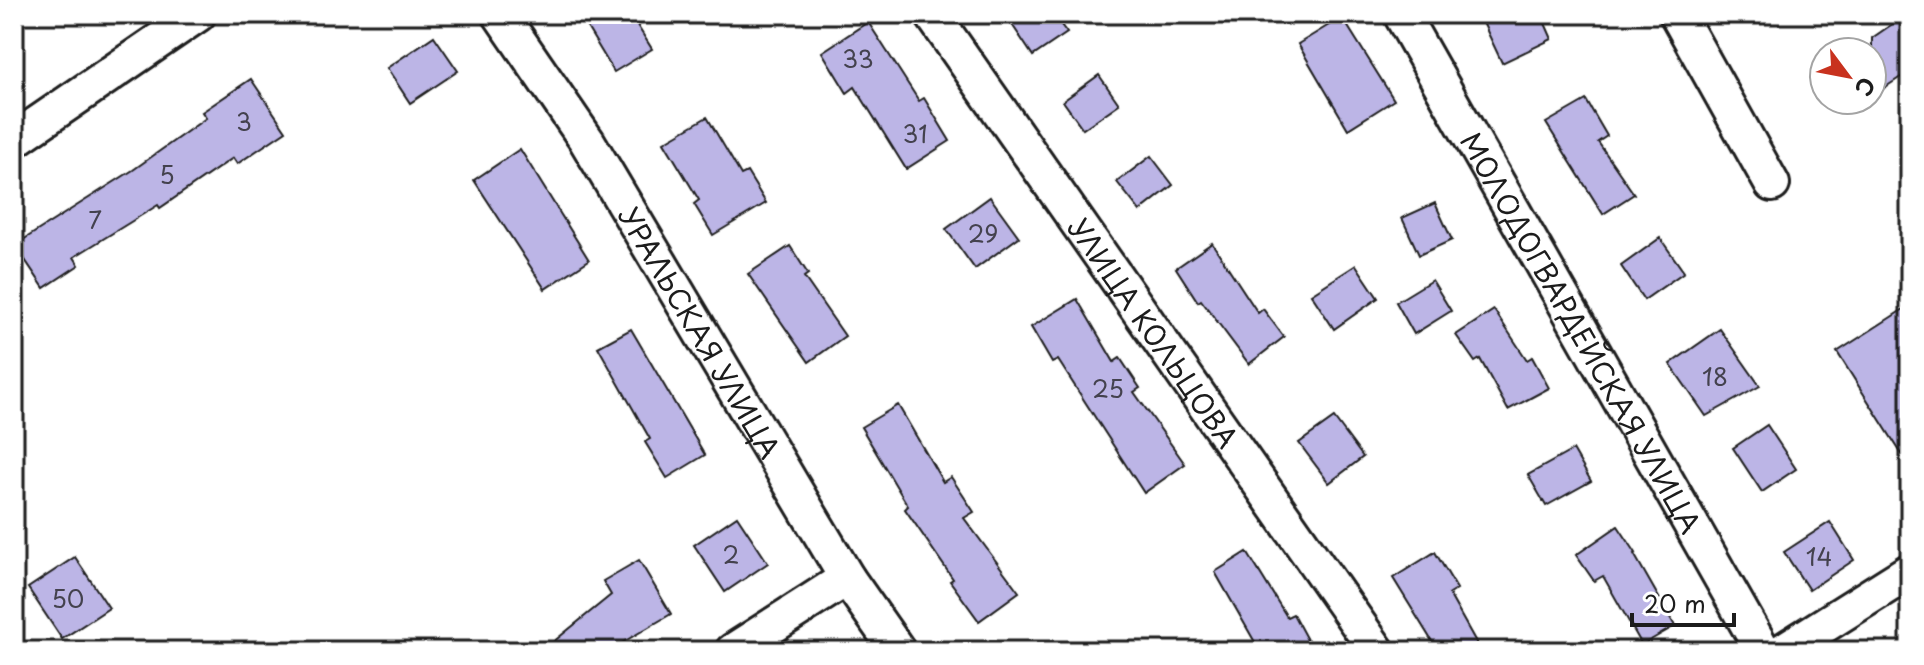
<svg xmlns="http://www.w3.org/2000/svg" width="1924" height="665" viewBox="0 0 1924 665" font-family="'Playpen Sans',sans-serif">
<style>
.building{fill:#bcb5e6;stroke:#1c1c1c;stroke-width:2}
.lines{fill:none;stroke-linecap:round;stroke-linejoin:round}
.street-casing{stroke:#1c1c1c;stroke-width:40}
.street{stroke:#fff;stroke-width:34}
.labels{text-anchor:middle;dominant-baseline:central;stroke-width:7;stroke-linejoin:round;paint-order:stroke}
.number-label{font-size:24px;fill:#44424e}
.street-label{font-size:28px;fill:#1c1c1c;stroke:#fff}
</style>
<rect width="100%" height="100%" fill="#fff"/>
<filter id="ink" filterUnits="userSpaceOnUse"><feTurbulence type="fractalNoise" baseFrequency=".0125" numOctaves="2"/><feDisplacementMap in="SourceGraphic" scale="16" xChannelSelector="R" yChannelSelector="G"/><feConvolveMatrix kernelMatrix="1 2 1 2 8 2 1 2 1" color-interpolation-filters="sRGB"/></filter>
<g filter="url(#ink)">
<g class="building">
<polygon points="602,14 630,14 652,49 614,72 585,24"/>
<polygon points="1005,14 1053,14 1067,33 1033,56"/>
<polygon points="1479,14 1541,14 1552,39 1502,63"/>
<polygon points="1907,14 1910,14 1910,71 1872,96 1872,38"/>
<polygon points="1342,17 1394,100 1348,129 1298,44"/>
<polygon points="868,22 919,101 924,98 950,141 906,169 855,87 847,93 822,52"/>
<polygon points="434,36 458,71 410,103 387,68"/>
<polygon points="1099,75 1119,104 1083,129 1063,101"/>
<polygon points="251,79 286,131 237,164 233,158 160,208 158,205 74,257 79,265 44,288 15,245 133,170 206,118 202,112"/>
<polygon points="1586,100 1607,136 1598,142 1634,194 1603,214 1546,123"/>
<polygon points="707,117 741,175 747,172 766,203 713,235 694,204 699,200 664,142"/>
<polygon points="520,149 589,260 545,289 474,180"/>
<polygon points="1151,156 1173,185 1140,211 1117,182"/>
<polygon points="990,197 1019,237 975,269 946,229"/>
<polygon points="1435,203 1452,240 1419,255 1402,218"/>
<polygon points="1660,238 1684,272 1644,300 1621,266"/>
<polygon points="1212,243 1258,313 1263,309 1284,337 1249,364 1201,300 1198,302 1176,268"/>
<polygon points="790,246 808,274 804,277 845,336 809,362 748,274"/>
<polygon points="1356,265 1378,298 1334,329 1311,294"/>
<polygon points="1432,280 1451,311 1414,334 1396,302"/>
<polygon points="1077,299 1114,362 1120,358 1140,388 1134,392 1185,464 1144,493 1058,360 1052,363 1031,327"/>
<polygon points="1910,305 1910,467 1837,352"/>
<polygon points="1494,310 1527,360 1532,357 1549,388 1508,410 1480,359 1475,362 1456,335"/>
<polygon points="631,329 705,455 667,478 645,442 650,439 598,347"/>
<polygon points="1720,329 1760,386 1706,416 1670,364"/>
<polygon points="898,405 943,482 951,477 974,512 964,518 1019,592 979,621 950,581 953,579 905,509 908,506 861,427"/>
<polygon points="1334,418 1363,457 1329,483 1299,443"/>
<polygon points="1767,425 1796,469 1762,492 1733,448"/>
<polygon points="1573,450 1591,481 1546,506 1528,475"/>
<polygon points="737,516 768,563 725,592 694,545"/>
<polygon points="1830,522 1854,560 1809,590 1784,552"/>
<polygon points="1618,526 1636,553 1634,554 1675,626 1642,645 1603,576 1594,581 1576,555"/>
<polygon points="1247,552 1287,617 1293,614 1313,651 1260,651 1215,572"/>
<polygon points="1435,552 1457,589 1449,594 1481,651 1438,651 1393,578"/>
<polygon points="75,557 109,608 62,639 28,588"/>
<polygon points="639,560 671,614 608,651 542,651 611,595 603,581"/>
</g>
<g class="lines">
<defs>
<g id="street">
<path id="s1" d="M500 14 587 141 847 578 898 651"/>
<path id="s2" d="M932 14 1377 651"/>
<path id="s3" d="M1401 14 1763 651"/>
<polyline points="1677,14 1772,184"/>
<polyline points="14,140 198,14"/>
<polyline points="733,651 847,578"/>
<polyline points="1783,651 1910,571"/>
</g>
</defs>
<use href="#street" class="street-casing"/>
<use href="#street" class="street"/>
</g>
</g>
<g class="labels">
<g class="number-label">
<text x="858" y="58">33</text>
<text x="244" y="121">3</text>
<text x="915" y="133">31</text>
<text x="167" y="174">5</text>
<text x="95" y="219">7</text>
<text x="983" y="233">29</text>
<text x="1715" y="376">18</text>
<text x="1108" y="388">25</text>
<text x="731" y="554">2</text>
<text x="1819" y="556">14</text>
<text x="68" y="598">50</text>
</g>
<g class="street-label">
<text stroke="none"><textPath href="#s1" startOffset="376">УРАЛЬСКАЯ УЛИЦА</textPath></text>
<text stroke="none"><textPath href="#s2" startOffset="388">УЛИЦА КОЛЬЦОВА</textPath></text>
<text stroke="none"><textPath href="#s3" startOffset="366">МОЛОДОГВАРДЕЙСКАЯ УЛИЦА</textPath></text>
</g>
</g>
<rect width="1924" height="665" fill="none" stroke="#fff" stroke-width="48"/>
<rect x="24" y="24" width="1876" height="617" fill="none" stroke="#1c1c1c" stroke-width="3" filter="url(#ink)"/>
<g transform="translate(1848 76) rotate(122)"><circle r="38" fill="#ffffff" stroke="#a4a4a4" stroke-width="2"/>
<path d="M0-6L14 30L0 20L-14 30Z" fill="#c8321e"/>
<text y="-12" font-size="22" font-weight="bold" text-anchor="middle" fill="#1c1c1c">С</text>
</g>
<path d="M1632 613v12h102v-12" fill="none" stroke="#1c1c1c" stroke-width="4"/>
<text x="1644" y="613" font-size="24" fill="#1c1c1c" stroke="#ffffff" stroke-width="6" paint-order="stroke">20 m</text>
</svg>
